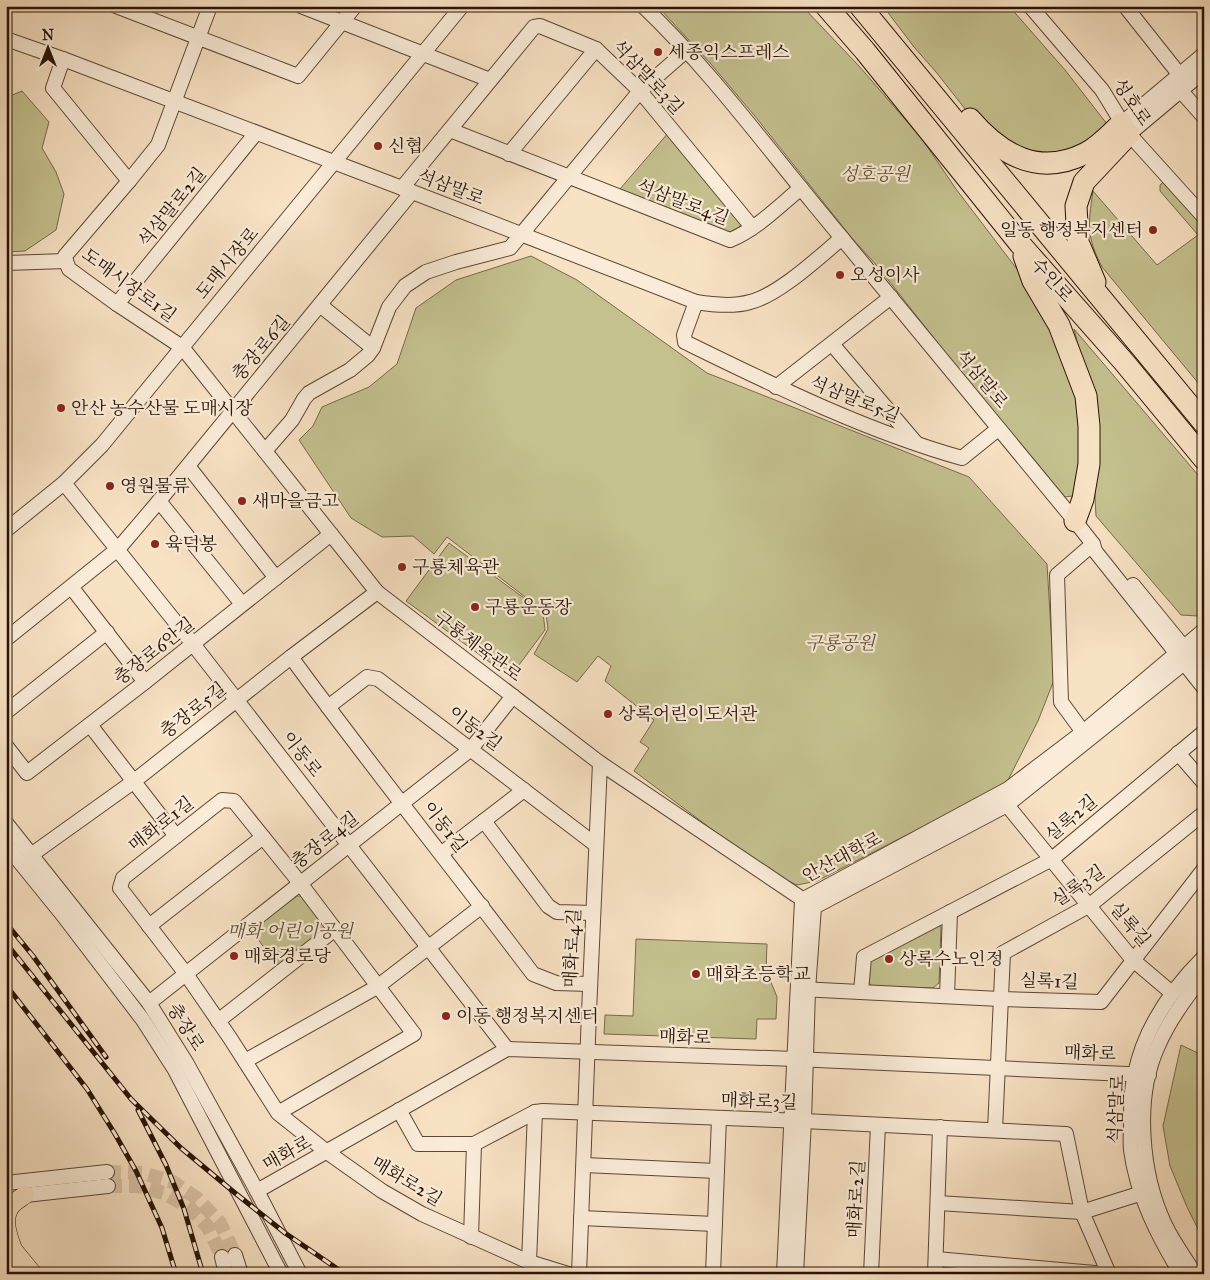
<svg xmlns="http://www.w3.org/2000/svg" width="1210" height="1280" viewBox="0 0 1210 1280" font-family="'IM FELL Great Primer','Noto Serif KR',serif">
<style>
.green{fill:#c4c18f;stroke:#766a4a}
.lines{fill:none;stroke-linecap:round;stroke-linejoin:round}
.minor-tunnel{stroke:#d9c3a7;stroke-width:14;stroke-dasharray:14 7;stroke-linecap:butt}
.minor-casing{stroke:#5c4735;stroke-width:16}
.major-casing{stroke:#281305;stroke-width:19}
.highway-casing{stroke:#281305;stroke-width:23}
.minor{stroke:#faecd9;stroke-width:14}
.major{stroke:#f8e2c4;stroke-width:18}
.highway{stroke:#f8e2c4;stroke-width:21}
.rail-casing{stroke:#281305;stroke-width:5}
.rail{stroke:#faecd9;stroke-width:3;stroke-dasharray:9;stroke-linecap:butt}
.poi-dot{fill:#8f2418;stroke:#faecd9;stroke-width:2}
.labels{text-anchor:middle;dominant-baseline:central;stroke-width:4.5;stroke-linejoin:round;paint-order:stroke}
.poi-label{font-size:18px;fill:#281305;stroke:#faecd9;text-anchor:start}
.street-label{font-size:18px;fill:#281305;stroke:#faecd9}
.park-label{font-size:18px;font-style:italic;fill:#5f5035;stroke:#faecd9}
</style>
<rect width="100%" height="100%" fill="#f8e2c4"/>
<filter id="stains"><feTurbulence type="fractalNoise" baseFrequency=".004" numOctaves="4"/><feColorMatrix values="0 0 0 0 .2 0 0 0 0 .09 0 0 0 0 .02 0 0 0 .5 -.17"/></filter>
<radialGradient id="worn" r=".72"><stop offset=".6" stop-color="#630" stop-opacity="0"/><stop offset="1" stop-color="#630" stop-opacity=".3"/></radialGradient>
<g class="green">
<polygon points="655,6 802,6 859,66 922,139 956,189 1029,285 1081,394 1079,495 1065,497 967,380 878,267 851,237 754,115 710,63 662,11"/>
<polygon points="883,6 1009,6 1065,70 1107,124 1110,132 1049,159 984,133 936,72 914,47"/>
<polygon points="22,91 49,122 42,148 56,172 64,194 56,230 25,251 6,252 6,93 10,96"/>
<polygon points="669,132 741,223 738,231 731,234 620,189"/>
<path d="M1168 178 1204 223V390L1102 267C1086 235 1088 226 1093 191L1157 265 1198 235 1160 191V185Z"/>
<polygon points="531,256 577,280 707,373 969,477 1047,564 1054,680 1038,721 1006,784 817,881 797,885 769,872 634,771 649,748 640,742 654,720 605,681 611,666 598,656 577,682 534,654 548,629 546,613 447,537 434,554 413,536 382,537 351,518 299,440 313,426 322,407 369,387 397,364 416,308 456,280"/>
<polygon points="1074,329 1204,482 1204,612 1198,616 1181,615 1096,516 1094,479 1094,412"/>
<polygon points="449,543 543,612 545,630 510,677 406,601"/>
<polygon points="297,896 302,896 327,930 280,969 251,930"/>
<polygon points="937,924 941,927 939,983 933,988 872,986 867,981 868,962"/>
<polygon points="636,939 767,944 766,970 777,997 776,1019 757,1019 756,1039 604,1034 605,1015 633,1016"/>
<polygon points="1181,1045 1204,1056 1204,1241 1187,1207 1170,1166 1163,1126"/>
</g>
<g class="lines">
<g class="minor-tunnel">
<polyline points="107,1172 143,1173 173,1182 198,1199 220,1223 235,1255"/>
<polyline points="108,1186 138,1186 164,1193 190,1208 208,1227 222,1257"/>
</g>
<defs>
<g id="minor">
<polyline points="116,6 298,76 355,6"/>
<polyline points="210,6 158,145 129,181 65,256 66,261 69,269 117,304 182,347 377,592 600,763 814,907"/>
<polyline points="301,6 490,80"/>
<path d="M643 6C706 66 758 136 813 203 900 309 987 415 1075 521L1093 544 1095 551 1204 688"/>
<polyline points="1030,6 1102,90 1129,134 1204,217"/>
<polyline points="1125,6 1179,74"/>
<path d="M6 39 63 59 402 188 696 302C714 305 733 307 750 302 779 295 819 257 842 238"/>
<polyline points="63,59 53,88 129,181"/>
<polyline points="1180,90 1204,117"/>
<polyline points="1122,123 1204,54"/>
<path d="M450 130 730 240C757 229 779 206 801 188"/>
<polyline points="1129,134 1204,71"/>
<polyline points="509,154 596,49"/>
<polyline points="402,188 534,27 540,26 596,49 640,91 752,227"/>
<polyline points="6,263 66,261"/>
<path d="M696 302 684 335 685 342C775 386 866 431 962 458L998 429"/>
<polyline points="117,304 256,133"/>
<polyline points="320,305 373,348"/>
<polyline points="832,344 916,443"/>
<polyline points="776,387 891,297"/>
<polyline points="265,451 292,420 304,399 309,393 350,370 368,355 373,348 389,307 405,286 426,272 456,262 510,248 640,91 687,50"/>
<polyline points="188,466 276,578"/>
<polyline points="64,483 193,644 507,1049"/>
<polyline points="159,501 242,604"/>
<polyline points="6,530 64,483 102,445 462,6"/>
<polyline points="1133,585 1204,672"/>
<polyline points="72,588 145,682"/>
<polyline points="6,639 119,548 159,501 412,192"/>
<path d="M291 657C369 764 453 868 533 974L556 983 589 984"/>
<polyline points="328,707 367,677 378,679 596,845"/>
<polyline points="6,712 107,632"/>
<polyline points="90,725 176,836"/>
<polyline points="1083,732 1061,702 1057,575 1093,544"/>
<polyline points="6,746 27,773 145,682 331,534"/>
<polyline points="1178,753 1204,783"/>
<polyline points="1007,805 1133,960 1172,993"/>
<polyline points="484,821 548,906 557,912 593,913"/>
<polyline points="6,823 149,1003 187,1064 257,1191 300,1274"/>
<polyline points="6,845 62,914 143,1020 175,1070 281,1274"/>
<polyline points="442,853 524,790"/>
<polyline points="31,855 133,782 291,657 377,592"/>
<polyline points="149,926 263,837"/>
<polyline points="800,989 1000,999 1101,1002 1204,869"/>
<polyline points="861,992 864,957 1052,859 1204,732"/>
<polyline points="947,996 950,912"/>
<polyline points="149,1003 349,845 471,749 513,696"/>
<polyline points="218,1021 334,930"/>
<polyline points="245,1061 377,987 482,906"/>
<polyline points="399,1110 418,1144 474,1144 535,1112 543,1111 804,1121 1066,1134 1082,1212 1109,1274"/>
<polyline points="278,1113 414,1034 300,883 234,801 222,800 123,878 120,888 186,974 230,1038 278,1113 327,1152 382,1191 422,1214 529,1262 568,1274"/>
<polyline points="995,1130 1003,953 1090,905 1204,813"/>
<polyline points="584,1165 717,1171"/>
<polyline points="6,1183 107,1172"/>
<polyline points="257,1191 507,1049 795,1059 1149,1075"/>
<polyline points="25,1195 108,1186"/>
<polyline points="938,1203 1082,1212 1142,1193"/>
<polyline points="581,1218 715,1224"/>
<polyline points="471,1237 474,1144"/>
<polyline points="235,1255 241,1274"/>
<polyline points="222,1257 226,1274"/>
<polyline points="936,1259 1106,1274"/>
<polyline points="529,1262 535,1112"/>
<path d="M579 1274C585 1104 592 933 600 763"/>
<polyline points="713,1274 719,1118"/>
<polyline points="784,1274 802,900 1008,789 1083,732 1204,630"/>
<polyline points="796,1274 804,1121 808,990 814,907 1007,805 1204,647"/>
<polyline points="871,1274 878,1125"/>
<polyline points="935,1274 940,1127"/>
<path d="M1181 1274C1158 1236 1137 1195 1131 1150 1130 1142 1131 1132 1131 1124 1131 1107 1131 1090 1135 1074 1144 1029 1172 989 1204 957"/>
<path d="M1195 1274C1185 1258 1173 1242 1165 1225 1141 1174 1134 1098 1158 1046 1169 1020 1186 997 1204 975"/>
</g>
<g id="major">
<polyline points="6,1241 33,1274"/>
<path d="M13 1249C8 1236 1 1217 12 1205 15 1201 21 1198 25 1195"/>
<polyline points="6,1267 12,1274"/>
</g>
<g id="highway">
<polyline points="826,6 865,51 1020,244 1124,362 1204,459"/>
<polyline points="860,6 1204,423"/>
<path d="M970 119C1001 155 1039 177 1086 153 1100 146 1111 133 1122 123"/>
<polyline points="1024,256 1033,281 1059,325 1086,396 1089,426 1089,464 1083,499 1075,521"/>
<polyline points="1095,282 1078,242 1076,206 1084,182 1129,134"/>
</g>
</defs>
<use href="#minor" class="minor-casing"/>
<use href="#major" class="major-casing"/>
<use href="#highway" class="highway-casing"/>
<use href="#minor" class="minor"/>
<use href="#major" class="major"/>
<use href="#highway" class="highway"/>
<defs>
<g id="rail">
<polyline points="6,923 33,956 106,1057"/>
<polyline points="6,943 131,1099 181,1148 235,1193 285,1233 345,1274"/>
<polyline points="6,985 87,1089 115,1134 136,1171 162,1228 176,1274"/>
<polyline points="138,1110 166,1165 184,1209 203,1274"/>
</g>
</defs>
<use href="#rail" class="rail-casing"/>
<use href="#rail" class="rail"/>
</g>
<g class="poi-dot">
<circle cx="658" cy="52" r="5"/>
<circle cx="378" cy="146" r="5"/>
<circle cx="1153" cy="230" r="5"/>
<circle cx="840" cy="275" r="5"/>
<circle cx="61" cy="408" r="5"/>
<circle cx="110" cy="486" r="5"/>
<circle cx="242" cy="501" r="5"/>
<circle cx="155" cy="544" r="5"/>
<circle cx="402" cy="567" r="5"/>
<circle cx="475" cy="607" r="5"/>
<circle cx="608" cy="714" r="5"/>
<circle cx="234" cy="956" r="5"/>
<circle cx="889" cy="959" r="5"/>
<circle cx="696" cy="974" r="5"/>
<circle cx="446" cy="1016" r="5"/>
</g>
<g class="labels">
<g class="poi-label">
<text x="668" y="52">세종익스프레스</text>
<text x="388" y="146">신협</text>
<text x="1143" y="230" text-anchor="end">일동 행정복지센터</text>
<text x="850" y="275">오성이사</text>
<text x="71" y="408">안산 농수산물 도매시장</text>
<text x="120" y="486">영원물류</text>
<text x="252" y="501">새마을금고</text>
<text x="165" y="544">육덕봉</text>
<text x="412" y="567">구룡체육관</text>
<text x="485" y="607">구룡운동장</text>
<text x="618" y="714">상록어린이도서관</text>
<text x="244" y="956">매화경로당</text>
<text x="899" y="959">상록수노인정</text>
<text x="706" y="974">매화초등학교</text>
<text x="456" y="1016">이동 행정복지센터</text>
</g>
<g class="street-label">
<text transform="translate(648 77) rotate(47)">석삼말로3길</text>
<text transform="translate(1132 102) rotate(56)">성호로</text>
<text transform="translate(451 187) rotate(21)">석삼말로</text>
<text transform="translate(683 202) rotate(21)">석삼말로4길</text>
<text transform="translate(172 207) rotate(-51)">석삼말로2길</text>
<text transform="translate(227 263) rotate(-50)">도매시장로</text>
<text transform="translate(1052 280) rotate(48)">수인로</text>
<text transform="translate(129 285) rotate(36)">도매시장로1길</text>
<text transform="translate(261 348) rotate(-50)">충장로6길</text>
<text transform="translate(982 379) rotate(50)">석삼말로</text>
<text transform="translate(855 399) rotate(22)">석삼말로5길</text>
<text transform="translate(478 646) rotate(37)">구룡체육관로</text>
<text transform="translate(154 651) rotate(-38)">충장로6안길</text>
<text transform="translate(193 710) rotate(-38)">충장로5길</text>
<text transform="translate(475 728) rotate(37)">이동2길</text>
<text transform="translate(302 754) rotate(52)">이동로</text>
<text transform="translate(1071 818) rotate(-40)">실록2길</text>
<text transform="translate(161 824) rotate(-38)">매화로1길</text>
<text transform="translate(445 827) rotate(52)">이동1길</text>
<text transform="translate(325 840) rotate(-38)">충장로4길</text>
<text transform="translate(842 857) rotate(-28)">안산대학로</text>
<text transform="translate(1078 886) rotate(-34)">실록3길</text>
<text transform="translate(1130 924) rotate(50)">실록길</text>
<text transform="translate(572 948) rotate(-87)">매화로4길</text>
<text transform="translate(1049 981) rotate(2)">실록1길</text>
<text transform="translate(186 1027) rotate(58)">충장로</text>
<text transform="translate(685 1037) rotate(2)">매화로</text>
<text transform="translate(1090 1053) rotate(2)">매화로</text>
<text transform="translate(759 1101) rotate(2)">매화로3길</text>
<text transform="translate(1116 1109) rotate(-87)">석삼말로</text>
<text transform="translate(287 1153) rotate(-29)">매화로</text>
<text transform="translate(407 1181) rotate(31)">매화로2길</text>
<text transform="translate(856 1199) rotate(-87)">매화로2길</text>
</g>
<g class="park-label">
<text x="875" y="174">성호공원</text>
<text x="840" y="643">구룡공원</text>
<text x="290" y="931">매화 어린이공원</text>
</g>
</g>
<rect width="1210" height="1280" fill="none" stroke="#f8e2c4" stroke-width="25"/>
<rect x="8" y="8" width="1195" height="1265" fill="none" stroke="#281305" stroke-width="2.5"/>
<rect x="12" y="12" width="1185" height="1255" fill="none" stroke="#281305"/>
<g transform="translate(48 48)" stroke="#faecd9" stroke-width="4" paint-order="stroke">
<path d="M0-4L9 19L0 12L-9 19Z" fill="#281305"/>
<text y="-8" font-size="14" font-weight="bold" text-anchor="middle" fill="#281305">N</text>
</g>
<rect width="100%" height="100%" filter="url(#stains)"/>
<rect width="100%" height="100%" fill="url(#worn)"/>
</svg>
